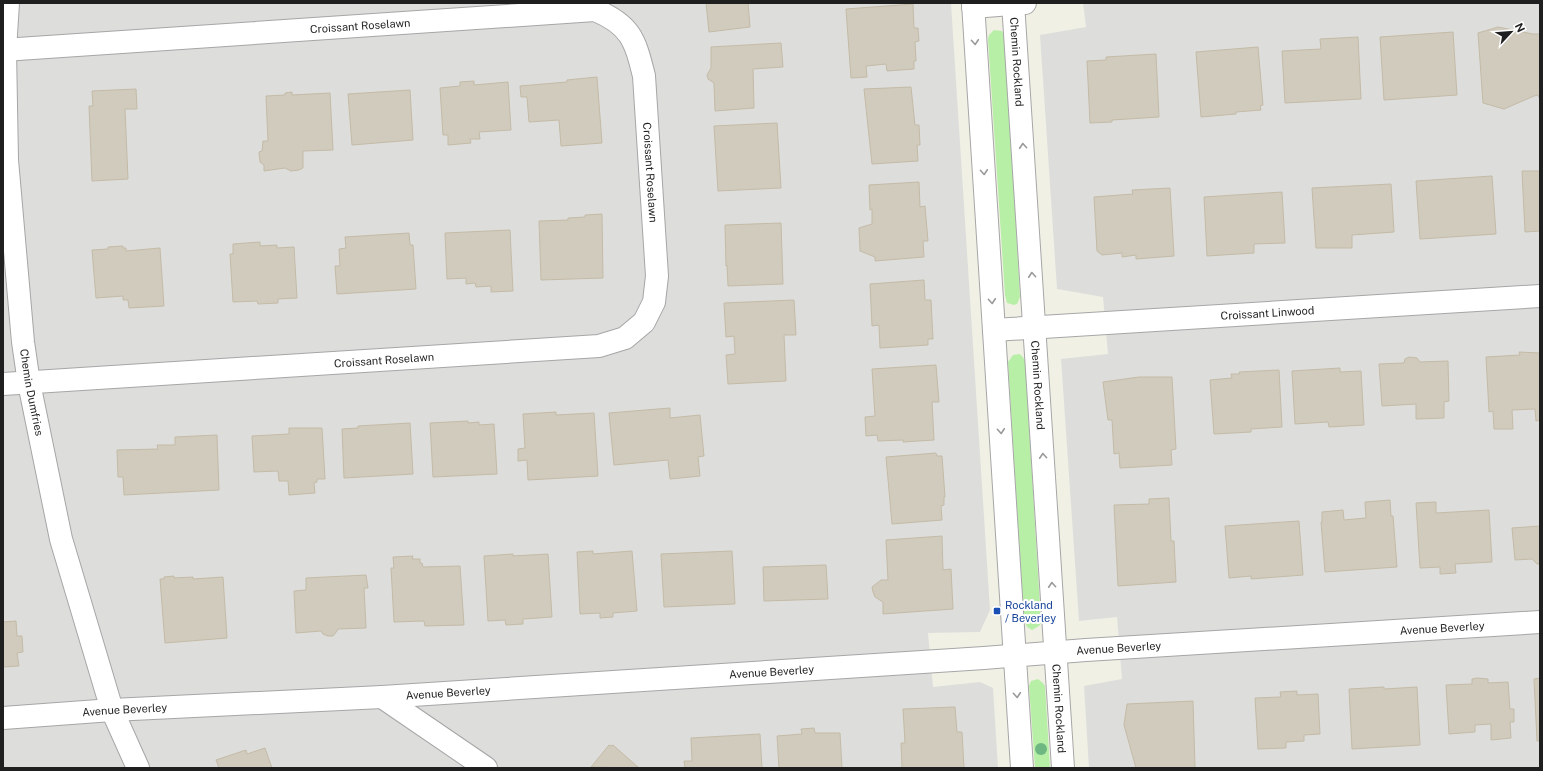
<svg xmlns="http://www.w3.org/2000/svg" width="1543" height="771" viewBox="0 0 1543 771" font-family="'Public Sans',sans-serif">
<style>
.residential{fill:#dddddc}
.grass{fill:#b8efa7}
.building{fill:#d1cbbe;stroke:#c4bba6}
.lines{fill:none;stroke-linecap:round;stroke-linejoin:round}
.minor-casing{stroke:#a6a6a6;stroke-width:24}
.minor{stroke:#fff;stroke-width:22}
.tree{fill:#6eb782}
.oneway{stroke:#9a9a9a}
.transit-dot{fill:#1a4fb4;stroke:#fff;stroke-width:1.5}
.labels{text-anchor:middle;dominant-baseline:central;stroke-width:4;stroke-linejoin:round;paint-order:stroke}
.street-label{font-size:11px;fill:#1f1f1f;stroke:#fff}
.transit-label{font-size:11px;fill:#164399;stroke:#fff;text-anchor:start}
</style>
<rect width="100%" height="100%" fill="#f1f0e5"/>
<g class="residential">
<polygon points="3,3 951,3 990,610 980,632 928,633 933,687 980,682 993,688 998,768 3,768"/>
<polygon points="1083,3 1540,3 1540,768 1089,768 1084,686 1122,679 1117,617 1079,621 1061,359 1108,354 1103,297 1057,289 1040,35 1086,27"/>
</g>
<g class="grass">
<polygon points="994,30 1002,31 1005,37 1020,297 1017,304 1014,305 1007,303 1005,295 988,39 989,35"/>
<polygon points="1019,354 1021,355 1025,360 1041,623 1039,626 1032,630 1027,627 1024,619 1008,362 1013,355"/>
<polygon points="1038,679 1043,683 1045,686 1050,768 1035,768 1029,686 1031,681"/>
</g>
<g class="building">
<polygon points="706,3 748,3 750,27 709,32"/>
<polygon points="913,4 914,28 918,28 919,41 915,42 916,61 914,61 914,69 887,71 886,64 866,66 867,77 851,78 846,9"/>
<polygon points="1498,27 1533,34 1540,34 1540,99 1538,95 1534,96 1504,109 1483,103 1478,33"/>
<polygon points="1453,32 1457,95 1384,100 1380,37"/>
<polygon points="1358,37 1361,99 1285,103 1282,51 1321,49 1320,39"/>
<polygon points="781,43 783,67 753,69 754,108 715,111 714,83 708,79 707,75 711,68 711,47"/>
<polygon points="1258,47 1263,105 1260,106 1261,110 1236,112 1236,114 1201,117 1196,52"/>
<polygon points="1156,54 1159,117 1112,120 1112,122 1090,123 1087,61 1106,60 1106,57"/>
<polygon points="597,77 602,143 561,146 559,120 529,122 527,97 521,97 520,86 567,82 567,80"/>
<polygon points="474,81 474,85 508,82 511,130 479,132 480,139 470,139 471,143 448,145 448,135 443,135 440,88 460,86 460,82"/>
<polygon points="911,87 915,125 919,125 920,145 917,145 918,161 872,164 864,89"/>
<polygon points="136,89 137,109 125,109 128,179 92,181 89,106 93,106 92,91"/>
<polygon points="410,90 413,140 352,145 348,94"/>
<polygon points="292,92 292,95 330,93 333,150 303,151 303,168 299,170 291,171 285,168 264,171 264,165 260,162 259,152 262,151 263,141 268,141 266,96 285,95 285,93"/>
<polygon points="777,123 781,188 718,191 714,126"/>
<polygon points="1522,171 1540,171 1540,231 1525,232"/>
<polygon points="1492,176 1496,234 1420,239 1416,181"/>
<polygon points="919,182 920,207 925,206 928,241 923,241 924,257 875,261 875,257 860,251 859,228 872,224 872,209 870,210 869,185"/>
<polygon points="1391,184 1394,232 1352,235 1352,248 1316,248 1312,188"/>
<polygon points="1170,188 1174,256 1136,259 1136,255 1122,257 1122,253 1102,255 1097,251 1094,197 1133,194 1132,190"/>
<polygon points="1282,192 1285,243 1254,244 1254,253 1207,256 1204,197"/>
<polygon points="602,214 603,278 541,280 539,221 568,220 568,218 585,217 585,215"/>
<polygon points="781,223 783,284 728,286 727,265 726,266 725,225"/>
<polygon points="510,230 513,291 491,292 491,286 476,287 475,283 466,284 466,278 447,279 445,233"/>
<polygon points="409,233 410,245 413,245 416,289 337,294 335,266 340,266 339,249 346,248 345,237"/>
<polygon points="260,242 260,246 277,245 277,248 294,247 297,298 278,299 278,303 258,304 257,301 233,302 230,254 233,254 233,244"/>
<polygon points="123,246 123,248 126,248 126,251 160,248 164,306 129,308 128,300 123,300 123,296 96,298 92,250 108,249 108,247"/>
<polygon points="924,280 925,300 931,300 933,339 928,339 928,345 880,348 879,325 872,326 870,284"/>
<polygon points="794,300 796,335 784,335 786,381 728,384 726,355 735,354 734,336 726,337 724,303"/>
<polygon points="1519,352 1540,353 1540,420 1536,421 1535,409 1512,410 1513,429 1494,429 1493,411 1489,412 1486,357 1520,355"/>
<polygon points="1409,357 1417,358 1420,362 1448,361 1449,401 1444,402 1444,418 1416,419 1416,404 1382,406 1379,364 1404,363 1405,359"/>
<polygon points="936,365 939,402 932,402 934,440 903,442 903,440 878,441 877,435 866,436 865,417 875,416 872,369"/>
<polygon points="1340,368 1340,372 1361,371 1364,425 1329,427 1328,422 1295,424 1292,371"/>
<polygon points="1279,370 1282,427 1251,429 1251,432 1214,434 1210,380 1232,378 1231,374 1240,374 1239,372"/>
<polygon points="1139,377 1172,377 1176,449 1171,450 1172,465 1120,468 1119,453 1114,454 1112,420 1108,420 1103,382"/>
<polygon points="670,408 670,418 700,415 704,456 698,457 700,476 670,479 668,460 614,465 609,413"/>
<polygon points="556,412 556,415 594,413 598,476 528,480 527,460 518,461 518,449 525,448 523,414"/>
<polygon points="468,421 468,423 479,422 479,425 494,424 497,474 433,477 430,423"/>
<polygon points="410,423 413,474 344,478 342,429 358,428 358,426"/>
<polygon points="289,428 322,428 325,479 317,479 317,482 314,483 315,493 289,495 288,481 279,481 278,471 254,472 252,436 289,434"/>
<polygon points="217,435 219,490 124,495 123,477 118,477 117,450 158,449 157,445 175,445 175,437"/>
<polygon points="936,453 937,456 942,456 945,497 944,497 944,505 941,506 942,520 892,524 886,457"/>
<polygon points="1169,498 1171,541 1174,541 1176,582 1118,586 1114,505 1149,504 1149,499"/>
<polygon points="1390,500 1391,516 1393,516 1397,567 1325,572 1321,522 1322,522 1322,512 1343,510 1344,520 1366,518 1365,502"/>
<polygon points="1436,502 1436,513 1489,510 1492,562 1455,564 1456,573 1440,574 1440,567 1420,568 1416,503"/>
<polygon points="1299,521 1303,575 1251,579 1251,576 1229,578 1225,526"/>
<polygon points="1540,526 1540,564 1537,564 1532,559 1515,560 1512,528"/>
<polygon points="942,536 943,570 951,569 953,609 883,614 883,602 875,597 873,592 872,587 881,580 888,580 886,540"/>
<polygon points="593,551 593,554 632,551 637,611 613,613 613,617 600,618 600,613 580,614 577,552"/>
<polygon points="732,551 735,604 664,607 661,554"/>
<polygon points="513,554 513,556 548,554 552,617 523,619 523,624 506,625 505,620 488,621 484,556"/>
<polygon points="413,556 412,559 420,559 420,563 422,563 423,567 460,566 464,625 425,626 424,621 394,622 391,568 394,568 393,557"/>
<polygon points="826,565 828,599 764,601 763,567"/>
<polygon points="366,575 368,588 364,588 366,628 338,629 337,631 333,636 328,636 323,634 321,631 296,633 294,591 306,590 306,578"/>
<polygon points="174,576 174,578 193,577 193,579 223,577 227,638 165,643 160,579 164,579 164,577"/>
<polygon points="16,621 17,636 22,636 23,652 17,653 19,666 3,667 3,622"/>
<polygon points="1477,678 1488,679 1488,683 1508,682 1510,709 1514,709 1514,722 1510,722 1511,738 1491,740 1491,724 1475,725 1475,732 1449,734 1446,685 1472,684 1472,679"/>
<polygon points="1540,678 1540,741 1537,741 1534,679"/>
<polygon points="1384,687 1384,689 1417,687 1420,745 1352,749 1349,689"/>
<polygon points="1297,691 1297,695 1318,694 1320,734 1304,735 1304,741 1286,742 1286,748 1258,749 1255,698 1281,697 1280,692"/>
<polygon points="1193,701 1195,768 1136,768 1124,725 1127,704"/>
<polygon points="955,707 957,732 962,732 964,768 902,768 901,743 905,743 903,709"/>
<polygon points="814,728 815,733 840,733 842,768 779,768 777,736 802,734 801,729"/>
<polygon points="760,734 762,768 685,768 684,761 692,761 691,738"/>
<polygon points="609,745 611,746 613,745 639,768 591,767"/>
<polygon points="265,748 272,768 219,768 216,760 246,750 247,754"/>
</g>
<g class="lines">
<defs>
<g id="minor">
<path id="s1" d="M8 3 5 50 7 160 23 342 29 383 61 539 112 710 138 768"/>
<polyline points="973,3 1022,768"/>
<path id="s2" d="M1013 3 1063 768"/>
<polyline points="973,7 1025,3"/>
<path id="s3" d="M3 50 595 10C631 25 635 40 644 76L657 276 654 302 644 322 625 338 599 346 3 384"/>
<path id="s4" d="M994 330 1540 296"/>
<polyline points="382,697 486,768"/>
<path id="s5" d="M3 718 112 710 382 697 984 658 1086 650 1540 622"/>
</g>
</defs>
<use href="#minor" class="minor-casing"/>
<use href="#minor" class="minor"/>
</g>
<circle class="tree" cx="1041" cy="749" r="6"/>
<defs><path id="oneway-chevron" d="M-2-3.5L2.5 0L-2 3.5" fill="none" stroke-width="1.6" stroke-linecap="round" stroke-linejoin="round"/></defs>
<g class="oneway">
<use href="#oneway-chevron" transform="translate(975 42) rotate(86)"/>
<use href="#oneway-chevron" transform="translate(1023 146) rotate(-94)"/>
<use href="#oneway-chevron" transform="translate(984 172) rotate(86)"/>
<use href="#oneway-chevron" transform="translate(1032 275) rotate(-94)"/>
<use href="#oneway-chevron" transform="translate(992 301) rotate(86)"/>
<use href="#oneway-chevron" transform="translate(1001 431) rotate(86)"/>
<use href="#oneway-chevron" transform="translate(1043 456) rotate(-94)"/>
<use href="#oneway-chevron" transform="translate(1052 585) rotate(-94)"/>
<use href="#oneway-chevron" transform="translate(1017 695) rotate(86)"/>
</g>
<rect class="transit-dot" x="993" y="607" width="8" height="8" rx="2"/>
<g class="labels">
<g class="street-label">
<text stroke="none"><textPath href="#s3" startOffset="358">Croissant Roselawn</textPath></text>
<text stroke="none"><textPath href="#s2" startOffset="59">Chemin Rockland</textPath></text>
<text stroke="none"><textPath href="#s3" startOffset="777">Croissant Roselawn</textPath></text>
<text stroke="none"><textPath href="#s4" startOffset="274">Croissant Linwood</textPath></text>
<text transform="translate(384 360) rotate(-4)">Croissant Roselawn</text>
<text stroke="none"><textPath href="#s2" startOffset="383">Chemin Rockland</textPath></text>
<text stroke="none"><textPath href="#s1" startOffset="391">Chemin Dumfries</textPath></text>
<text stroke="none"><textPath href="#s5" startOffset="1442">Avenue Beverley</textPath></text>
<text stroke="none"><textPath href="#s5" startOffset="1118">Avenue Beverley</textPath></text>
<text stroke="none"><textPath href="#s5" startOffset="770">Avenue Beverley</textPath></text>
<text stroke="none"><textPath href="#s5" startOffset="446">Avenue Beverley</textPath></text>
<text stroke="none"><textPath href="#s2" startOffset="707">Chemin Rockland</textPath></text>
<text stroke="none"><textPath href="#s5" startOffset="122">Avenue Beverley</textPath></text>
</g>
<g class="transit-label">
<text x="1005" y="605">Rockland<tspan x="1005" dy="13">/ Beverley</tspan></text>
</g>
</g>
<rect width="1543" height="771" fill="none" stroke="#1f1f1f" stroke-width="8"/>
<g transform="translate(1511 32) rotate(64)" stroke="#ffffff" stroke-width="3" paint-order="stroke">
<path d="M0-3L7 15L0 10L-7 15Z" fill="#1f1f1f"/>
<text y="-6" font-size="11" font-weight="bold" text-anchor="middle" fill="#1f1f1f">N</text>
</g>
</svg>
